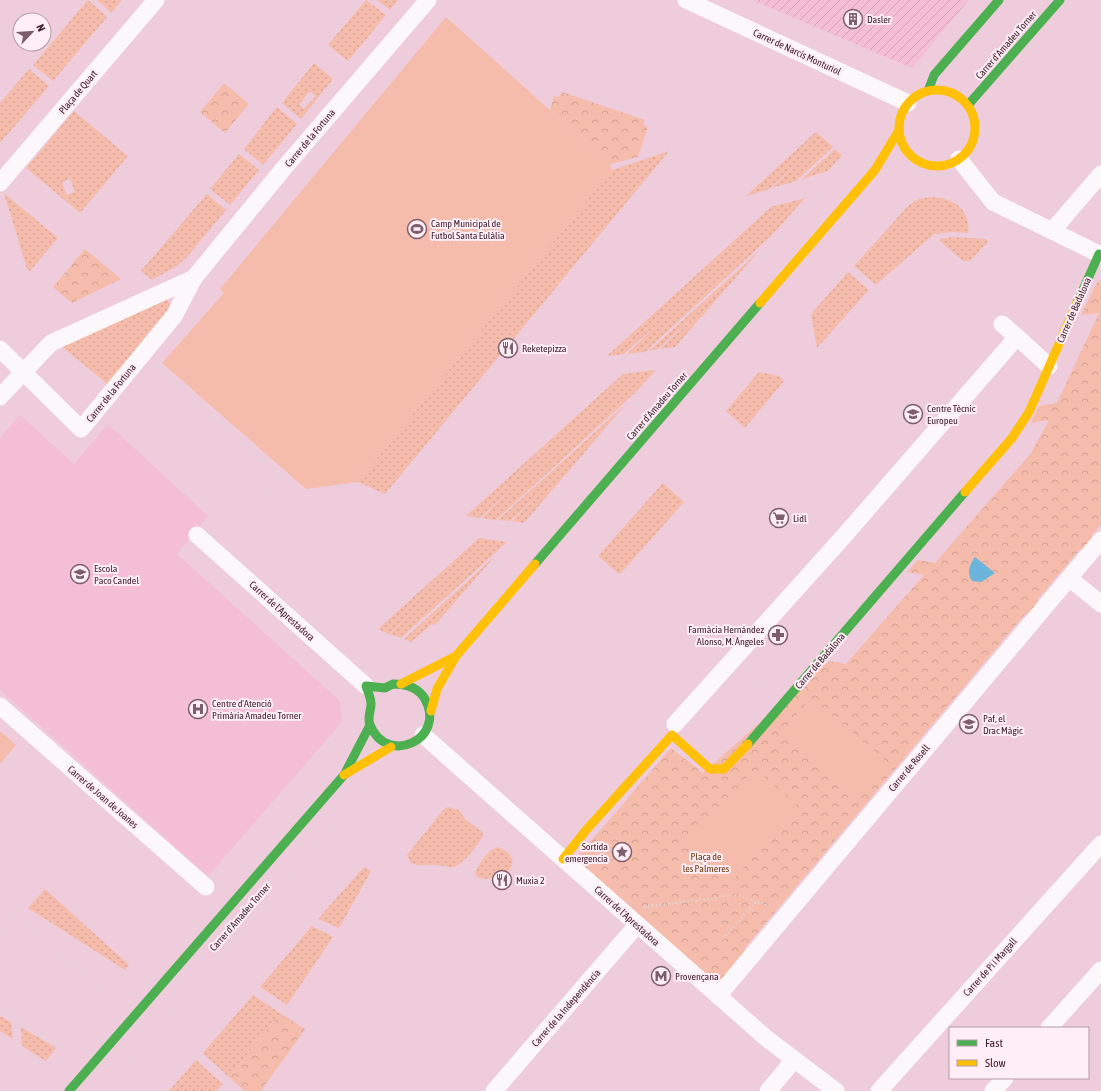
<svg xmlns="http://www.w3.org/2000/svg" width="1101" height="1091" viewBox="0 0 1101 1091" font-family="'Asap Condensed',sans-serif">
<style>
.built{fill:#f4bfd6}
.industrial{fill:url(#industrial-furrows)}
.grass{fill:url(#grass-dots);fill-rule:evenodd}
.forest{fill:url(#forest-crowns)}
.pitch{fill:#f5bcab}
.water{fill:#6bb4db}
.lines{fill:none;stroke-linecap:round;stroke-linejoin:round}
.path{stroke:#e1d6db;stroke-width:2.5;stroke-dasharray:1 3;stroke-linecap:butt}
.street{stroke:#fcf7fa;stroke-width:17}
.fast{stroke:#4caf50;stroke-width:9}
.slow{stroke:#ffc107;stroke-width:9}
.labels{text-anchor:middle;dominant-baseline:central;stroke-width:4;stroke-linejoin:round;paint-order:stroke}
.poi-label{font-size:10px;fill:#402230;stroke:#ffeef5;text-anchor:start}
.street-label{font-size:10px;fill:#402230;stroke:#ffeef5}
.park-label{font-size:10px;fill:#6b340c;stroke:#ffeef5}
</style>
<defs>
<pattern id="industrial-furrows" width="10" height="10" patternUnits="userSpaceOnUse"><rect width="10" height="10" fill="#f4bfd6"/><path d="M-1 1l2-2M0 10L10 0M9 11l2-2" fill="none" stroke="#d2a4b8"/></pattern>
<pattern id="grass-dots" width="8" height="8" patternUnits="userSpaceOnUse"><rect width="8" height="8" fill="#f5bcab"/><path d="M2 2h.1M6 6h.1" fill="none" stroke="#d3a193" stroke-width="1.8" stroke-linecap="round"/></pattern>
<pattern id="forest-crowns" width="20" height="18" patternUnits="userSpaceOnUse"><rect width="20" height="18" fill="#f5bcab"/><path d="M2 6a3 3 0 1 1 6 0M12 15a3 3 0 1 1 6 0" fill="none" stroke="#d3a193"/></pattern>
</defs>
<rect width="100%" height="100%" fill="#eeccdb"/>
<polygon class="built" points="20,415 74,464 108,424 208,516 177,554 340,701 342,722 208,876 0,690 0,438"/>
<polygon class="industrial" points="752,0 969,0 912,68"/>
<g class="grass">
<polygon points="88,0 107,17 53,81 33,65"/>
<polygon points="97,0 122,0 111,13"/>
<polygon points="366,0 386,15 348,61 328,45"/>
<polygon points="377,0 398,0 390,10"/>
<path d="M314 63 333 79 301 119 282 103ZM310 91 316 96 304 109 299 105Z"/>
<polygon points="29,69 49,86 0,143 0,103"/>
<polygon points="277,107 297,124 263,165 244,149"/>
<path d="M74 111 128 156 80 213 26 168ZM70 179 75 192 66 195 62 182Z"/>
<polygon points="816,132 833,147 796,181 772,188 798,163 769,189 746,196"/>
<polygon points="835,149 842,155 828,171 802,179"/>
<polygon points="669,151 385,494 358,482 612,170"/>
<polygon points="239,154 259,170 230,205 210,189"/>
<polygon points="4,193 58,238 30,271 27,269"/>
<polygon points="207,194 226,210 188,256 177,266 152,280 141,271"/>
<path d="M931 197C953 198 971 209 968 233L952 232 934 234 877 284H875L854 266 909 205 919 199Z"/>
<polygon points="805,198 770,237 645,352 627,354 662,320 624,354 607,356 771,207"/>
<polygon points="953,237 986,239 988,242 970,261 963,261 939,240 940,239"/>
<polygon points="758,252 675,347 660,349 699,313 658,349 649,351"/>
<polygon points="848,272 869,290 817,348 811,314"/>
<polygon points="165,299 170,303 172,307 110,386 61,346"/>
<polygon points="656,370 635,393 496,520 482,518 509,491 480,518 466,516 623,374"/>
<polygon points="759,372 779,376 784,381 745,428 726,411"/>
<polygon points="626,404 524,523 512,521 540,494 510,521 498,520"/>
<polygon points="663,483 684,502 621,573 619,574 598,556"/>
<polygon points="479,538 507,542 401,638 390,634 410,614 389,634 378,629"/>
<polygon points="495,556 435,625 432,624 411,642 404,639"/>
<path d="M448 807 459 810 465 819 482 832 483 835C480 844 462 865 454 867 448 868 441 865 435 865 426 864 419 867 411 863L407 855 444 809Z"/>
<path d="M498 847C530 860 502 886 477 877L475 873C478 865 489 848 498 847Z"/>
<polygon points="364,867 371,871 339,928 318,919"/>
<polygon points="45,889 129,965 125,970 28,908"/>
<polygon points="312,926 333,937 287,1005 260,987"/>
<polygon points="253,995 280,1013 229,1077 203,1053"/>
<polygon points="0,1016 11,1022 13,1039 0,1031"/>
<polygon points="21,1027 56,1048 46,1061 22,1046"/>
<polygon points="196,1060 223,1084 216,1091 169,1091"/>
</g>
<g class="forest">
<polygon points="224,83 249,104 225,133 200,112"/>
<polygon points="562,92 645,120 643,125 648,127 638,157 610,164 550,110 554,96 559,97"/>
<polygon points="85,249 121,279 72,303 53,287"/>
<polygon points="1101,280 1101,524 1091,536 1095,540 1084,552 1080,549 1037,600 1041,604 1030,617 1025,614 744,949 749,952 721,981 717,981 711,978 582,864 579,855 671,748 703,773 829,661 846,664 924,575 907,572 918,560 935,563 1031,453 1049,420 1031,423 1039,406 1057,403 1099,313 1081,315 1096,284"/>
<polygon points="280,1013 305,1029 261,1091 245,1091 229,1077"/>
</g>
<g class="pitch">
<polygon points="446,17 610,164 612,170 358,482 306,489 162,363 224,293 220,289"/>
<polygon points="811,698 886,761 856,797 781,733"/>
<polygon points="0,731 16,745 0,764"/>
<polygon points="755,769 797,805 733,880 689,843"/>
</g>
<path class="water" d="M975 557 995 573 981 582 972 581C966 572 970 564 975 557Z"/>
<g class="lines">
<g class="path">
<polyline points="976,153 982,142 983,119"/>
<path d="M904 161C916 172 932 179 949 173"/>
<polyline points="896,177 904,173 920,173"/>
<polyline points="156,365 283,478 226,538"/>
<polyline points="75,452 80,446"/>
<polyline points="857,547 877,565"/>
<polyline points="429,646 870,135"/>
<polyline points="746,671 767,690"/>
<polyline points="644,907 737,895 770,906"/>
<polyline points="0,932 15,913 110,998"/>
<polyline points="723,939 756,902"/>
<polyline points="0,1007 41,1035 66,1048"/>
<polyline points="42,1091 49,1083"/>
<polyline points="104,1091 369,785"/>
</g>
<g class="street">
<polyline points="686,0 908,103"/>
<polyline points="959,159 993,202 1101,255"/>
<polyline points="0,183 156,0"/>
<polyline points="1052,231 1101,174"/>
<polyline points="1002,324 1017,337"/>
<polyline points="0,349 81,429 174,316 194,278 284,168 428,0"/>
<polyline points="0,397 51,343 194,278"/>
<polyline points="197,535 366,686"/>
<polyline points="1069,578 1101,604"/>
<polyline points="0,706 206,887"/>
<polyline points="675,724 844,536 1017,337 1049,366"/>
<polyline points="423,735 766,1038 836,1091"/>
<polyline points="718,996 1101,540"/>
<polyline points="1049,1028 1101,970"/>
<polyline points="494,1091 637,925"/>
<polyline points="768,1091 794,1060"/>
<polyline points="879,1091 1101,844"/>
<polyline points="993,1091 1005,1078"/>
</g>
<g class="fast">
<polyline points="928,91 934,75 999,0"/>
<polyline points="968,105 1060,0"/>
<polyline points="1077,303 1099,254"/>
<polyline points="535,564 760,303"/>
<path d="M393 684C406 684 418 687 425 699 447 739 387 767 370 725 367 718 371 711 371 704 371 698 368 692 366 686L385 688Z"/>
<polyline points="748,744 965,492"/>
<polyline points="69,1091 344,775 370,725"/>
</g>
<g class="slow">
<circle cx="937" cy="128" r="38"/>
<polyline points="760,303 875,170 899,130"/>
<polyline points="965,492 1012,438 1029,412 1077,303"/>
<polyline points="401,684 456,656"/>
<polyline points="431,711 437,689 456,656 535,564"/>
<polyline points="344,775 391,747"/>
<polyline points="563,859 587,829 672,735 710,769 724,769 748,744"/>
</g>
</g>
<defs>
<symbol id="building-ring" viewBox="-11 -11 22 22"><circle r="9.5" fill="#ffeef5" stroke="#7d5e6c" stroke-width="1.5"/><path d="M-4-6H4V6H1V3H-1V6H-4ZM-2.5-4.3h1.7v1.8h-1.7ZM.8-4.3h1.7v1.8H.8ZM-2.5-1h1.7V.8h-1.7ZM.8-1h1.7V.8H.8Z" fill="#7d5e6c"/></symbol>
<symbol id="stadium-ring" viewBox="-11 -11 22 22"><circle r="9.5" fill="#ffeef5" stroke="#7d5e6c" stroke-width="1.5"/><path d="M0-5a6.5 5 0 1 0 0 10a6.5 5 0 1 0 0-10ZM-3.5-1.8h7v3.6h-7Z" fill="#7d5e6c"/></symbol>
<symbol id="restaurant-ring" viewBox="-11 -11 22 22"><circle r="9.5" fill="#ffeef5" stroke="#7d5e6c" stroke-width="1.5"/><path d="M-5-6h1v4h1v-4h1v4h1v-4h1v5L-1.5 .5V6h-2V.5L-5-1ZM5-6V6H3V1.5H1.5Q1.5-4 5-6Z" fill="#7d5e6c"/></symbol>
<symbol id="university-ring" viewBox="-11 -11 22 22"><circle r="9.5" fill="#ffeef5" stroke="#7d5e6c" stroke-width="1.5"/><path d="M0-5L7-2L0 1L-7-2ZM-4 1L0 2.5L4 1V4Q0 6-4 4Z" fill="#7d5e6c"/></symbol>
<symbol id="supermarket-ring" viewBox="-11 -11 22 22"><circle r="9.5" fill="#ffeef5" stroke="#7d5e6c" stroke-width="1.5"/><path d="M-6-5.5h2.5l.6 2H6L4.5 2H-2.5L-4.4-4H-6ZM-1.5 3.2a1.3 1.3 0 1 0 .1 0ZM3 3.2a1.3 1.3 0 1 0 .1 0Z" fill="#7d5e6c"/></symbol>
<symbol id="school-ring" viewBox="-11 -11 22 22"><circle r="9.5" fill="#ffeef5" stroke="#7d5e6c" stroke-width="1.5"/><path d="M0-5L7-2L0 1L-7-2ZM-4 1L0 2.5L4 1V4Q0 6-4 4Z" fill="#7d5e6c"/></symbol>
<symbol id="pharmacy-ring" viewBox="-11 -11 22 22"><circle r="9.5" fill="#ffeef5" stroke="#7d5e6c" stroke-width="1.5"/><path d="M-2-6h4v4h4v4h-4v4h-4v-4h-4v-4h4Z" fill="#7d5e6c"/></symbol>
<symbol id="hospital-ring" viewBox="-11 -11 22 22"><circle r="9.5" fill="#ffeef5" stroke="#7d5e6c" stroke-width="1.5"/><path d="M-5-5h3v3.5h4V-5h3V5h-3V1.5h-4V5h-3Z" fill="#7d5e6c"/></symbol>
<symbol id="sight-ring" viewBox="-11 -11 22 22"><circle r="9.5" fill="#ffeef5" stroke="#7d5e6c" stroke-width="1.5"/><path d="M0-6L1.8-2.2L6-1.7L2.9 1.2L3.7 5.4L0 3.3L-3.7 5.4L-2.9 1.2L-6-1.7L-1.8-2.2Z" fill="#7d5e6c"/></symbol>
<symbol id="metro-ring" viewBox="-11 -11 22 22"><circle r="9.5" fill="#ffeef5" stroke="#7d5e6c" stroke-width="1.5"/><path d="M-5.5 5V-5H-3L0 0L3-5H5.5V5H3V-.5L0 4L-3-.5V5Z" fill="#7d5e6c"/></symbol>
</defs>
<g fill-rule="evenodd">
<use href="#building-ring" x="842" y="8" width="22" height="22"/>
<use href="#stadium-ring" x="406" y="218" width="22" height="22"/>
<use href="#restaurant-ring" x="497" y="337" width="22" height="22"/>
<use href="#university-ring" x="902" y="403" width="22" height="22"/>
<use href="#supermarket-ring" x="768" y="507" width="22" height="22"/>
<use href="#school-ring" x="69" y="563" width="22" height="22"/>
<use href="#pharmacy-ring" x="767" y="624" width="22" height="22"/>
<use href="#hospital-ring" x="187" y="698" width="22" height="22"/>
<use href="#school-ring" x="958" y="713" width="22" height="22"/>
<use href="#sight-ring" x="611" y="841" width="22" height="22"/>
<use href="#restaurant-ring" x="491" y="869" width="22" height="22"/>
<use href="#metro-ring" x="650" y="965" width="22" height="22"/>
</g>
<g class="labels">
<g class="poi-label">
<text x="867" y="19">Dasler</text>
<text x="431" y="223">Camp Municipal de<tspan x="431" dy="12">Futbol Santa Eulàlia</tspan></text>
<text x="522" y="348">Reketepizza</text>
<text x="927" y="408">Centre Tècnic<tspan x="927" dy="12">Europeu</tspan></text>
<text x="793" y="518">Lidl</text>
<text x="94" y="568">Escola<tspan x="94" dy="12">Paco Candel</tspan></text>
<text x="764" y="629" text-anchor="end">Farmàcia Hernández<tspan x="764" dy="12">Alonso, M. Ángeles</tspan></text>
<text x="212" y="703">Centre d'Atenció<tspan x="212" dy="12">Primària Amadeu Torner</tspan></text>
<text x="983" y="718">Paf, el<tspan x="983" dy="12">Drac Màgic</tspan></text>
<text x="608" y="846" text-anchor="end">Sortida<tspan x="608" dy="12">emergencia</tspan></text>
<text x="516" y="880">Muxia 2</text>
<text x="675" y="976">Provençana</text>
</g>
<g class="street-label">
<text transform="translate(1006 45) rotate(-49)">Carrer d'Amadeu Torner</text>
<text transform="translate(797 52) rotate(25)">Carrer de Narcís Monturiol</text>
<text transform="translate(78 92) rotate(-50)">Plaça de Quart</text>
<text transform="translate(310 138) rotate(-50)">Carrer de la Fortuna</text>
<text transform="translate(1074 310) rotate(-66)">Carrer de Badalona</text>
<text transform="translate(111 393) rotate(-51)">Carrer de la Fortuna</text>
<text transform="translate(657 406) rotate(-49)">Carrer d'Amadeu Torner</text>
<text transform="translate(282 611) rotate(42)">Carrer de l'Aprestadora</text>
<text transform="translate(820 661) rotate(-49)">Carrer de Badalona</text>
<text transform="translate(909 768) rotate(-50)">Carrer de Rosell</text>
<text transform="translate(103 797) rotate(41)">Carrer de Joan de Joanes</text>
<text transform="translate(627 916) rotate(42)">Carrer de l'Aprestadora</text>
<text transform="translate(240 917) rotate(-49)">Carrer d'Amadeu Torner</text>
<text transform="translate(990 967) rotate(-48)">Carrer de Pi i Margall</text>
<text transform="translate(566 1008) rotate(-49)">Carrer de la Independència</text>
</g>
<g class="park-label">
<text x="706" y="856">Plaça de<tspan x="706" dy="12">les Palmeres</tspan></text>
</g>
</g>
<rect x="949" y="1027" width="140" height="52" fill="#ffeef5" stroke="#b39ca6"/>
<rect x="957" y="1040" width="20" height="6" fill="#4caf50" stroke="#b39ca6"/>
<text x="985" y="1047" font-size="12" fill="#402230">Fast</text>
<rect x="957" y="1060" width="20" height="6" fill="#ffc107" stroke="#b39ca6"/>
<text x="985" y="1067" font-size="12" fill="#402230">Slow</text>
<g transform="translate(32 32) rotate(65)"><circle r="19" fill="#ffeef5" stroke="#b39ca6"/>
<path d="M0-3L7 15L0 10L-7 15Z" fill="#7d5e6c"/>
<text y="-6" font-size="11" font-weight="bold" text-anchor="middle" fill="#402230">N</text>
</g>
</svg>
